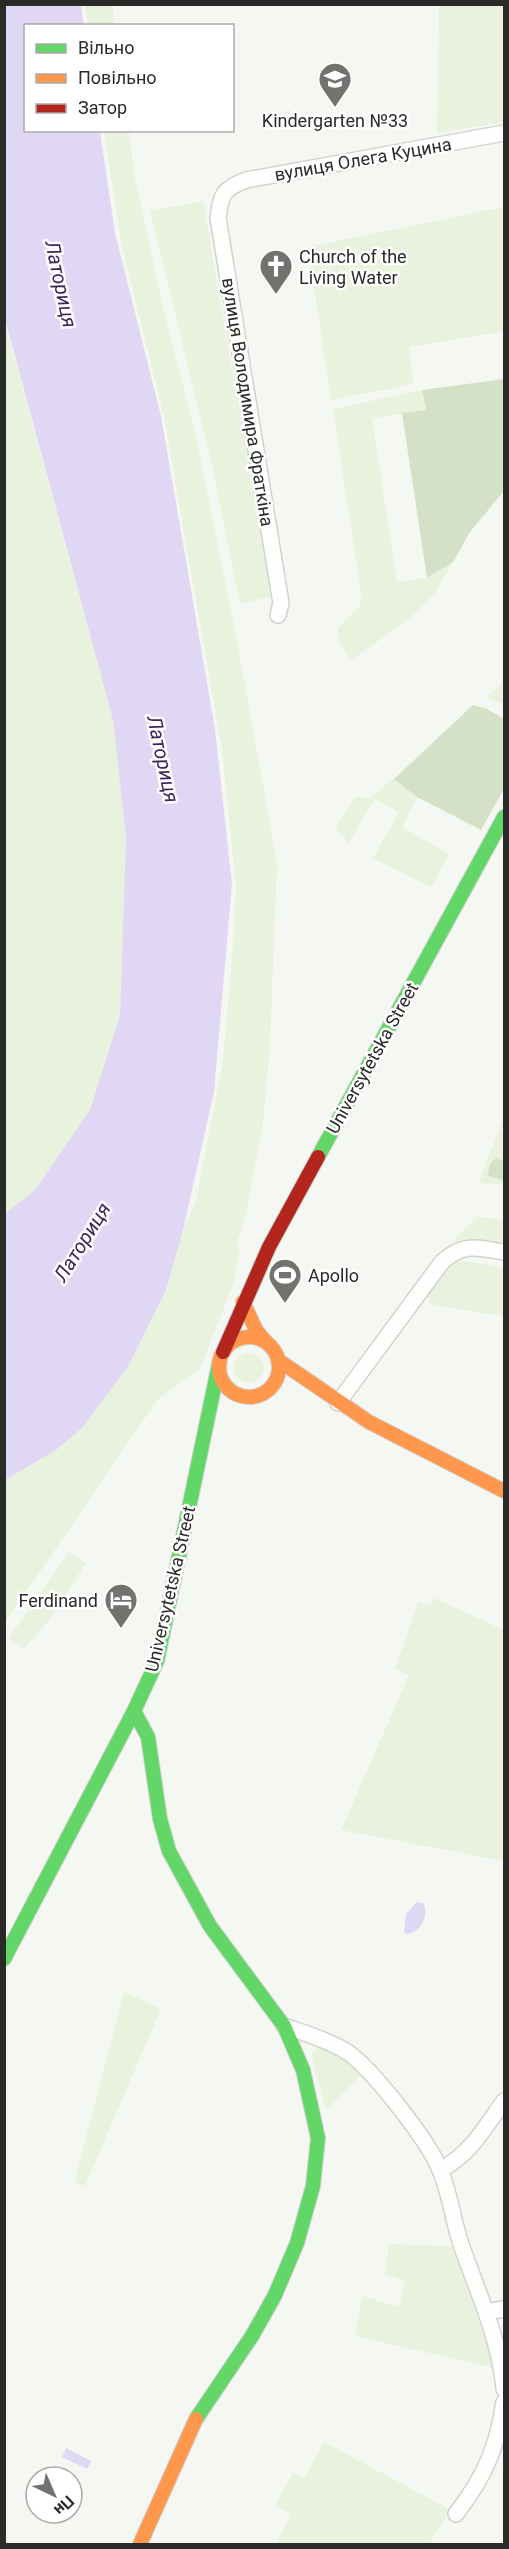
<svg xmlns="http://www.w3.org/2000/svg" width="509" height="2549" viewBox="0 0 509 2549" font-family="Roboto,sans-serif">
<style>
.green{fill:#e8f2dd}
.forest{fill:#d5e1c6}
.water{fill:#e0d7f5}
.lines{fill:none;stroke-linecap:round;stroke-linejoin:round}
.street-casing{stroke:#d0d3cf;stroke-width:18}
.fast-casing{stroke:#d0d3cf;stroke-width:16}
.slow-casing{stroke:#d0d3cf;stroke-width:16}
.jam-casing{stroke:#d0d3cf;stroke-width:16}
.street{stroke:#fefefd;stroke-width:15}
.fast{stroke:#63d668;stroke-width:14}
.slow{stroke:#ff974d;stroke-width:14}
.jam{stroke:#b3261e;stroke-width:14}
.labels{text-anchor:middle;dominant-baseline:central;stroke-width:5;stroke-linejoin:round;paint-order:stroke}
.poi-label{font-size:18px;fill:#2a2b28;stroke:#fff;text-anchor:start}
.street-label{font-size:18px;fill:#2a2b28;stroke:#fff}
.water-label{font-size:20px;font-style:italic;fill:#3a265b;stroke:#fff}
</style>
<rect width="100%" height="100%" fill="#f5f8f2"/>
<g class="green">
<polygon points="85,5 113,5 114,25 88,25"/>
<polygon points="439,5 504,5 504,122 437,133"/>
<polygon points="104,131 129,131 135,178 165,316 195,432 236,635 277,863 270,1044 263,1123 246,1215 236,1246 240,1248 234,1282 200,1369 158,1399 5,1623 5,1480 56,1450 81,1429 129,1365 166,1290 183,1230 196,1201 223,1061 234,936 236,886 222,750 164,417 122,247"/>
<polygon points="203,201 272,596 240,604 212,465 150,211"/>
<polygon points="504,207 504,331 409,347 413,384 331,400 308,247"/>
<polygon points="4,319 113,720 126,838 120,1015 90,1110 35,1190 5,1214"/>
<polygon points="422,390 426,410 372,418 397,582 427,578 453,562 435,593 408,620 351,660 340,644 338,628 359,607 362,599 333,409"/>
<polygon points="504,682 504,704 487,697"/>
<polygon points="394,779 417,797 402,827 449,854 431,887 373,858 399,813 375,799 348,843 335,828 355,797 373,798 371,796"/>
<polygon points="504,1116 504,1185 479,1183"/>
<polygon points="477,1217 504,1220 504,1243 462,1239 452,1242"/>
<polygon points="458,1260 504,1268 504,1316 431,1305 427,1296 452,1263"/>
<circle cx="249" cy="1368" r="15"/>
<polygon points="68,1552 86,1563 46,1624 23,1649 9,1638"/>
<polygon points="434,1598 504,1630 504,1861 341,1830 409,1675 395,1669 418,1602 431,1605"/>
<polygon points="124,1992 161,2009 85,2186 75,2182 76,2176"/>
<polygon points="319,2047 332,2050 361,2075 326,2110 312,2058 312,2052"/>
<polygon points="389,2244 453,2246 495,2368 355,2336 362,2296 399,2307 405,2281 385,2274"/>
<polygon points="324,2442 451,2510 429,2544 276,2544 291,2514 275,2505 293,2473 304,2478"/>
</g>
<g class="forest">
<polygon points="504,379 504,491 470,532 453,562 427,578 402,413 426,410 422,390"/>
<polygon points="473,705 487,709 504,719 504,789 481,830 417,797 394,779"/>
<path d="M497 1158 501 1161 504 1160V1180L488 1176C489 1168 489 1161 497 1158Z"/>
</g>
<g class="water">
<polygon points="4,5 81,5 84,25 26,26 26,130 100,131 115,233 161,416 215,729 232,884 214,1092 183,1230 166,1290 129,1365 81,1429 56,1450 5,1480 5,1214 35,1190 90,1110 120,1015 126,838 113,720 5,319"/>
<path d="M417 1902 423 1903C430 1915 421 1932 407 1934L404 1932 406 1914Z"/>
<polygon points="66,2448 91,2461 87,2469 62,2457"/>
</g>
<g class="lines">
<defs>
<g id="street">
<path d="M278 615 281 603 218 218C221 194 223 189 246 180L504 133"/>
<path d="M338 1403 442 1262C464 1242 477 1248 504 1252"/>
<path d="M284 2026C304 2033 325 2039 344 2050 370 2065 429 2142 440 2170 451 2195 453 2224 463 2250 479 2295 500 2341 504 2389"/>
<path d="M440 2170C470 2155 485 2127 504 2101"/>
<polyline points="486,2312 504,2309"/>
<path d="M456 2514C485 2476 497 2448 504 2402"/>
</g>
<g id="fast">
<polyline points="318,1157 504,817"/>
<polyline points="134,1711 148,1737 160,1819 169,1851 210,1926 284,2026 303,2070 318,2138 313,2186 297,2243 275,2295 252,2336 196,2419"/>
<polyline points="4,1959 134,1711 157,1661 219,1364"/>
</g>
<g id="slow">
<polyline points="243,1302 256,1330 266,1342"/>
<circle cx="249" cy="1367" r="30"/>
<polyline points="278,1360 369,1422 504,1491"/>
<polyline points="140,2544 196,2419"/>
</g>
<polyline id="jam" points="223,1352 269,1247 318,1157"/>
</defs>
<use href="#street" class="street-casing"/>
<use href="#fast" class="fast-casing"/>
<use href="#slow" class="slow-casing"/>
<use href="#jam" class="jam-casing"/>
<use href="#street" class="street"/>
<use href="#fast" class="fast"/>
<use href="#slow" class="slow"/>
<use href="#jam" class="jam"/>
</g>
<defs>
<symbol id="school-pin" viewBox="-11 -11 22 30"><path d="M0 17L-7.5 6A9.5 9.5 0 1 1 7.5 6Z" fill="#71736f" stroke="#fff"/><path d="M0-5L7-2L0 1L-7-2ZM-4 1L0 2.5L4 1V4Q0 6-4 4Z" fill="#fff"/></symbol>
<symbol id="church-pin" viewBox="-11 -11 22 30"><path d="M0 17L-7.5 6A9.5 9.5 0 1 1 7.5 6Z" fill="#71736f" stroke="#fff"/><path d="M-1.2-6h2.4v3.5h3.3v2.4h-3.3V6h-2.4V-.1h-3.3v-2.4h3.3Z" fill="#fff"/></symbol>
<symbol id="stadium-pin" viewBox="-11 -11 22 30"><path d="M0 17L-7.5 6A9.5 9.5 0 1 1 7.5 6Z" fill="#71736f" stroke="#fff"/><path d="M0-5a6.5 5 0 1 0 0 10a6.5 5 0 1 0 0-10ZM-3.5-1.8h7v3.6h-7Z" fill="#fff"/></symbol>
<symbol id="hotel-pin" viewBox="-11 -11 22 30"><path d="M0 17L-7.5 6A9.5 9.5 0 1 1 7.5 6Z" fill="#71736f" stroke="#fff"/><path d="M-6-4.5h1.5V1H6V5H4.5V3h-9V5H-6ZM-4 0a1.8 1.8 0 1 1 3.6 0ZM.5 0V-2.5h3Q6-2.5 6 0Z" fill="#fff"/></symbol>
</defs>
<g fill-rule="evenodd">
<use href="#school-pin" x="316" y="60" width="38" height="52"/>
<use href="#church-pin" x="257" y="247" width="38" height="52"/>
<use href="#stadium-pin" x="266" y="1256" width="38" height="52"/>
<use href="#hotel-pin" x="102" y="1581" width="38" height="52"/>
</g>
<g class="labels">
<g class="poi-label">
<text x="335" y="120" text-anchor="middle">Kindergarten №33</text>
<text x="299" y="256">Church of the<tspan x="299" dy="21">Living Water</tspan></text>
<text x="308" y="1275">Apollo</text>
<text x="98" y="1600" text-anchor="end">Ferdinand</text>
</g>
<g class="street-label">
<text transform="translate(363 159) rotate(-10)">вулиця Олега Куцина</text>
<text transform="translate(248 402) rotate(81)">вулиця Володимира Фраткіна</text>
<text transform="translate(372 1058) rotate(-61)">Universytetska Street</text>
<text transform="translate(170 1589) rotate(-77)">Universytetska Street</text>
</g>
<g class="water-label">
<text transform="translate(61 284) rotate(78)">Латориця</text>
<text transform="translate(163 759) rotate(78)">Латориця</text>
<text transform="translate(82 1242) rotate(-58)">Латориця</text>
</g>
</g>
<rect width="509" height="2549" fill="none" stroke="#2a2b28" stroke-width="12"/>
<rect x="24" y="24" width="210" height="108" fill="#ffffff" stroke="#aaaaa9" stroke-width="1.5"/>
<rect x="36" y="44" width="30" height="9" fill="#63d668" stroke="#aaaaa9" stroke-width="1.5"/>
<text x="78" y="54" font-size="18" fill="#2a2b28">Вільно</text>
<rect x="36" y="74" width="30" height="9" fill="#ff974d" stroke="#aaaaa9" stroke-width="1.5"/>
<text x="78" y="84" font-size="18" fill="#2a2b28">Повільно</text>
<rect x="36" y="104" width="30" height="9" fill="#b3261e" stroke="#aaaaa9" stroke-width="1.5"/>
<text x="78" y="114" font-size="18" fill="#2a2b28">Затор</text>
<g transform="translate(54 2495) rotate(136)"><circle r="28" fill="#ffffff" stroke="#aaaaa9" stroke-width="1.5"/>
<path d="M0-4.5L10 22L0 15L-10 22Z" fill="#71736f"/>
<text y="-9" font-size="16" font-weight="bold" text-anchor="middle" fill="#2a2b28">Пн</text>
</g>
</svg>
